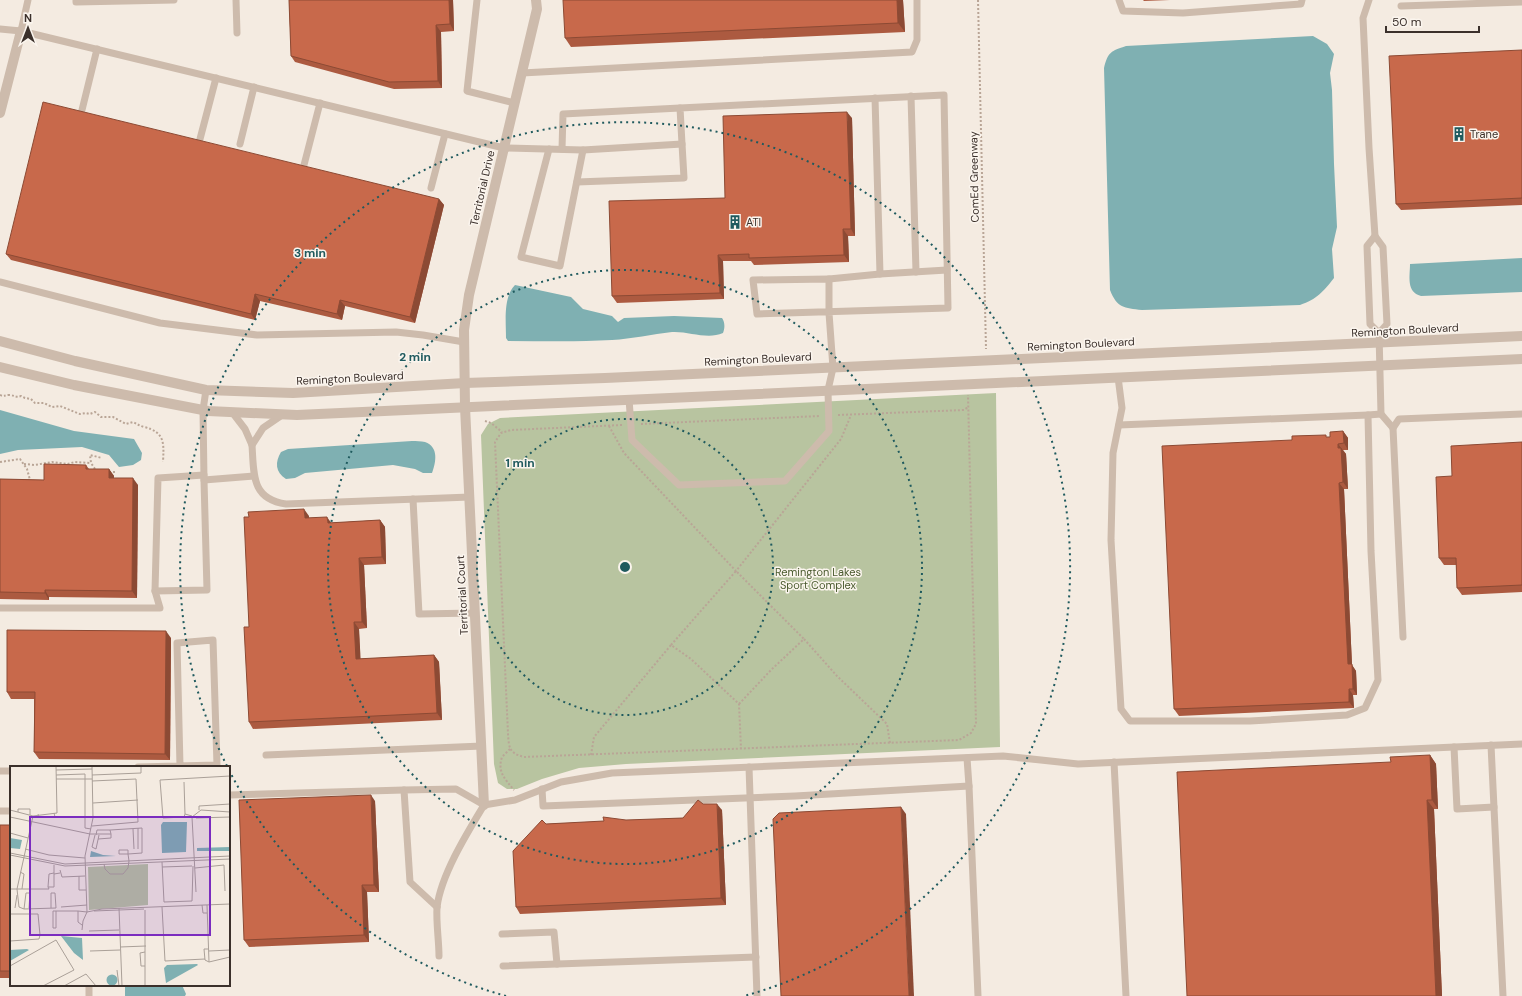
<svg xmlns="http://www.w3.org/2000/svg" width="1522" height="996" viewBox="0 0 1522 996" font-family="'DM Sans',sans-serif">
<style>
.green{fill:#b8c4a0}
.water{fill:#7fb0b2}
.lines{fill:none;stroke-linecap:round;stroke-linejoin:round}
.path{stroke:#b9a596;stroke-width:2;stroke-dasharray:2 2;stroke-linecap:butt}
.service{stroke:#cdbbac;stroke-width:7}
.minor{stroke:#cdbbac;stroke-width:10}
.tertiary{stroke:#cdbbac;stroke-width:10}
.wall{fill:#ac5a40}
.shaded-wall{fill:#8c4a34}
.building{fill:#c8694b;stroke:#8c4a34}
.ring{fill:none;stroke:#1f5a5e;stroke-width:2;stroke-dasharray:2 4}
.labels{text-anchor:middle;dominant-baseline:central;stroke-width:3;stroke-linejoin:round;paint-order:stroke}
.poi-label{font-size:11px;fill:#3b302b;stroke:#fbf5ee;text-anchor:start}
.street-label{font-size:11px;fill:#3b302b;stroke:#fbf5ee}
.park-label{font-size:11px;fill:#4a5a2e;stroke:#fbf5ee}
.inset-road{fill:none;stroke:#aaa098;stroke-width:1}
.view{fill:#7b2cbf;fill-opacity:0.15;stroke:#7b2cbf;stroke-width:2}
.inset-edge{fill:none;stroke:#3b302b;stroke-width:2}
.centre{fill:#1f5a5e;stroke:#fbf5ee;stroke-width:2}
.ring-label{font-size:12px;text-anchor:middle;font-weight:bold;fill:#1f5a5e;stroke:#fbf5ee;stroke-width:3;stroke-linejoin:round;paint-order:stroke}
</style>
<rect width="100%" height="100%" fill="#f4ebe1"/>
<polygon class="green" points="996,393 1000,747 626,764 579,768 542,779 517,789 507,789 498,783 494,764 481,435 488,424 500,418"/>
<g class="water">
<path d="M1313 36 1327 44 1334 54 1330 73 1332 90 1334 164 1337 227 1332 249 1334 278C1323 292 1317 299 1300 305L1142 310C1124 308 1117 308 1110 290L1104 68C1108 52 1111 51 1126 46Z"/>
<path d="M1522 258V292L1421 296C1406 292 1410 276 1410 264Z"/>
<path d="M515 285 571 297 583 309 612 316 618 322 624 318 674 316 722 318C725 322 725 328 723 333 707 340 689 331 672 332 652 334 632 339 612 340 578 342 543 341 508 341L506 338C506 322 503 297 515 285Z"/>
<polygon points="0,410 74,431 134,439 142,453 141,460 133,465 119,467 109,455 82,447 18,450 0,454"/>
<path d="M412 441C416 441 421 441 425 442 439 447 436 462 432 473H423L415 469 393 465 305 473 295 478 286 479C275 472 275 462 281 452L288 449Z"/>
<polygon points="125,985 182,985 186,994 185,996 125,996"/>
</g>
<g class="lines">
<g class="path">
<polyline points="978,0 986,349"/>
<path d="M0 395C4 397 5 395 9 395 14 395 16 398 21 396L25 398 31 399 35 403H44L52 407 60 406 80 414 86 413 90 414 95 412 101 417H113L126 424 133 422C137 424 140 426 144 427 165 432 164 443 163 462"/>
<polyline points="838,415 964,410 968,407"/>
<polyline points="485,421 491,423 502,432"/>
<polyline points="641,424 820,416"/>
<path d="M622 425 511 430 501 433 495 442 508 734C509 748 509 753 524 757L959 740 971 733 976 724 968 395"/>
<polyline points="609,426 624,453 736,571 841,439 851,415"/>
<polyline points="0,462 20,459 27,469 30,480"/>
<polyline points="24,464 35,465 52,462 67,464 75,462 91,463"/>
<polyline points="95,469 91,463 90,455 102,458"/>
<polyline points="109,472 117,472"/>
<polyline points="671,645 736,571 804,639"/>
<polyline points="739,704 771,670 804,639 837,676 887,724 890,743"/>
<path d="M510 749 502 757C497 772 505 779 514 790"/>
<polyline points="591,755 594,737 671,645 691,659 739,704 741,749"/>
</g>
<g class="service">
<polyline points="76,0 76,2 174,0"/>
<polyline points="236,0 237,33"/>
<polyline points="477,0 467,91 514,103"/>
<polyline points="1119,0 1123,11 1183,13 1301,4 1302,0"/>
<polyline points="1369,0 1363,18 1369,148 1375,236 1383,247 1387,324 1379,333"/>
<polyline points="1401,6 1522,2"/>
<polyline points="0,29 21,31 504,148 583,150 682,144 680,108 944,95 948,308 757,314 753,280 829,279 829,313 833,368 828,390 829,431 785,481 679,485 632,440 629,399"/>
<polyline points="21,31 28,0"/>
<polyline points="522,73 912,52 917,40 917,0"/>
<polyline points="911,96 916,272"/>
<polyline points="875,98 880,274"/>
<polyline points="82,110 97,49"/>
<polyline points="200,139 216,78"/>
<polyline points="240,144 254,87"/>
<polyline points="549,149 521,257 560,266 583,150"/>
<polyline points="562,149 563,114 680,108"/>
<polyline points="304,165 320,103"/>
<polyline points="577,182 684,178 682,144"/>
<polyline points="431,188 445,134"/>
<polyline points="1375,236 1367,246 1370,324 1379,333 1381,414 1393,428 1403,637"/>
<polyline points="829,279 880,274 947,270"/>
<polyline points="0,282 160,323 257,335 396,332 423,335 464,342"/>
<polyline points="1118,377 1122,408 1113,453 1111,540 1121,709 1130,721 1250,721 1347,715 1365,708 1378,680 1371,551 1368,415 1381,414"/>
<polyline points="206,390 203,410 204,480 254,476"/>
<polyline points="232,412 245,429 252,445 263,428 282,415"/>
<polyline points="1119,425 1368,415"/>
<polyline points="1393,428 1399,419 1522,414"/>
<path d="M252 445C254 474 251 499 286 504L470 497"/>
<polyline points="204,475 158,478 155,591 207,590 204,480"/>
<polyline points="413,499 419,614 475,613"/>
<polyline points="0,608 160,608 155,591"/>
<polyline points="1491,745 1503,996"/>
<polyline points="1454,747 1457,809 1494,807"/>
<polyline points="266,755 482,746"/>
<polyline points="1114,762 1126,996"/>
<polyline points="138,767 217,765 213,640 177,643 180,766"/>
<polyline points="749,767 757,996"/>
<polyline points="0,771 11,771"/>
<polyline points="969,786 978,996"/>
<polyline points="542,789 543,806 795,796 969,786 967,758"/>
<polyline points="229,795 404,790"/>
<polyline points="0,811 11,811"/>
<polyline points="437,907 410,882 404,790 456,789 484,805 515,800 561,782 612,773 1003,756 1078,764 1522,744"/>
<polyline points="502,934 554,932 557,964"/>
<path d="M439 956C439 941 436 923 437 907 441 875 467 833 484 805"/>
<polyline points="503,966 756,957"/>
<polyline points="89,985 89,996"/>
</g>
<g class="minor">
<polyline points="0,113 21,31"/>
<polyline points="484,805 465,407 464,330 469,295 537,9 536,0"/>
</g>
<g class="tertiary">
<polyline points="0,341 75,361 206,390 293,393 465,383 605,378 1522,336"/>
<polyline points="0,367 74,385 208,411 297,415 1522,359"/>
</g>
</g>
<g class="wall">
<polygon points="289,0 453,0 454,31 441,32 442,88 394,89 295,62 291,56"/>
<polygon points="903,0 905,32 571,47 565,38"/>
<polygon points="1143,0 1170,0 1144,1"/>
<polygon points="1522,50 1522,205 1401,210 1396,204"/>
<polygon points="852,118 855,236 848,236 849,262 754,265 751,261 723,261 724,299 617,303 612,296 725,198"/>
<polygon points="439,199 444,205 415,323 345,306 342,320 260,301 255,320 11,260 6,254"/>
<polygon points="1343,431 1348,438 1348,450 1343,450 1346,454 1348,489 1344,489 1352,665 1356,671 1357,695 1353,695 1354,708 1179,716 1174,709 1292,440 1330,437"/>
<polygon points="1522,442 1522,592 1462,595 1457,588 1456,565 1444,565 1439,558 1452,476"/>
<polygon points="86,465 89,469 109,469 114,476 114,478 138,485 137,598 49,597 49,600 0,599 0,479 44,480"/>
<polygon points="309,516 309,518 331,523 380,520 385,527 386,564 364,565 367,628 359,629 360,659 434,655 439,662 442,720 253,729 249,722 249,627"/>
<polygon points="171,638 170,760 39,759 34,752 34,699 11,699 7,692"/>
<polygon points="1430,755 1436,764 1438,809 1434,809 1442,996 1187,996 1391,762"/>
<polygon points="375,801 379,892 367,892 369,942 249,947 244,940"/>
<polygon points="703,804 722,810 726,905 520,914 516,907 546,824 683,818"/>
<rect x="0" y="825" width="11" height="153"/>
</g>
<g class="shaded-wall">
<polygon points="449,0 453,0 454,31 450,24"/>
<polygon points="897,0 903,0 905,32 898,23"/>
<polygon points="436,25 441,32 442,88 438,81"/>
<polygon points="847,112 852,118 855,236 851,229"/>
<polygon points="439,199 444,205 415,323 410,317"/>
<polygon points="843,229 848,236 849,262 844,255"/>
<polygon points="718,255 723,261 724,299 720,293"/>
<polygon points="255,294 260,301 255,320 251,314"/>
<polygon points="340,300 345,306 342,320 337,314"/>
<polygon points="1343,431 1348,438 1348,450 1344,443"/>
<polygon points="1338,444 1346,454 1348,489 1343,482"/>
<polygon points="109,469 114,476 113,485 109,478"/>
<polygon points="133,478 138,485 137,598 132,591"/>
<polygon points="1339,483 1344,489 1352,665 1356,671 1357,695 1353,689 1348,664"/>
<polygon points="304,509 309,516 309,525 305,518"/>
<polygon points="327,517 332,524 328,523"/>
<polygon points="380,520 385,527 386,564 382,557"/>
<polygon points="359,558 364,565 367,628 362,622"/>
<polygon points="45,590 49,597 49,600 45,593"/>
<polygon points="354,622 359,629 361,666 356,659"/>
<polygon points="166,631 171,638 170,760 165,754"/>
<polygon points="434,655 439,662 442,720 437,713"/>
<polygon points="1349,689 1353,695 1354,708 1349,702"/>
<polygon points="1430,755 1436,764 1438,809 1432,800"/>
<polygon points="371,795 375,801 379,892 374,885"/>
<polygon points="1427,800 1434,809 1442,996 1436,996"/>
<polygon points="717,804 722,810 726,905 721,898"/>
<polygon points="901,807 906,814 914,996 909,996"/>
<polygon points="362,885 367,892 369,942 364,935"/>
</g>
<g class="building">
<polygon points="289,0 449,0 450,24 436,25 438,81 389,82 291,56"/>
<polygon points="563,0 897,0 898,23 565,38"/>
<polygon points="1522,50 1522,198 1396,204 1389,56"/>
<polygon points="43,102 439,199 410,317 340,300 337,314 255,294 251,314 6,254"/>
<polygon points="847,112 851,229 843,229 844,255 749,258 749,254 718,255 720,293 612,296 609,201 725,198 723,116"/>
<polygon points="1343,431 1344,443 1338,444 1338,448 1341,448 1343,482 1339,483 1348,664 1352,664 1353,689 1349,689 1349,702 1174,709 1162,446 1292,440 1292,436 1326,435 1326,437 1330,437 1330,432"/>
<polygon points="1522,442 1522,585 1457,588 1456,558 1439,558 1436,477 1452,476 1451,446"/>
<polygon points="44,464 86,465 86,469 109,469 109,478 133,478 132,591 45,590 45,593 0,592 0,479 44,480"/>
<polygon points="304,509 305,518 327,517 328,523 380,520 382,557 359,558 362,622 354,622 356,659 434,655 437,713 249,722 244,627 249,627 244,517 249,517 248,512"/>
<polygon points="7,630 166,631 165,754 34,752 35,692 7,692"/>
<polygon points="1430,755 1432,800 1427,800 1436,996 1187,996 1177,772 1391,762 1390,757"/>
<polygon points="371,795 374,885 362,885 364,935 244,940 239,800"/>
<polygon points="698,800 703,804 717,804 721,898 516,907 513,851 542,820 546,824 604,821 603,817 626,820 683,818"/>
<polygon points="901,807 909,996 781,996 773,819 779,813"/>
<rect x="0" y="825" width="11" height="146"/>
</g>
<g class="ring">
<circle cx="625" cy="567" r="148"/>
<circle cx="625" cy="567" r="297"/>
<path d="M506 996A445 445 0 0 1 230 772M227 766A445 445 0 1 1 744 996"/>
</g>
<defs>
<symbol id="building-bare" viewBox="-9 -9 18 18"><path d="M-4-6H4V6H1V3H-1V6H-4ZM-2.5-4.3h1.7v1.8h-1.7ZM.8-4.3h1.7v1.8H.8ZM-2.5-1h1.7V.8h-1.7ZM.8-1h1.7V.8H.8Z" fill="#1f5a5e" stroke="#fbf5ee" stroke-width="2.5" paint-order="stroke"/></symbol>
</defs>
<g fill-rule="evenodd">
<use href="#building-bare" x="1449" y="124" width="20" height="20"/>
<use href="#building-bare" x="725" y="212" width="20" height="20"/>
</g>
<g class="labels">
<g class="poi-label">
<text x="1470" y="134">Trane</text>
<text x="746" y="222">ATI</text>
</g>
<g class="street-label">
<text transform="translate(974 177) rotate(-91)">ComEd Greenway</text>
<text transform="translate(482 188) rotate(-77)">Territorial Drive</text>
<text transform="translate(1405 330) rotate(-3)">Remington Boulevard</text>
<text transform="translate(1081 344) rotate(-3)">Remington Boulevard</text>
<text transform="translate(758 359) rotate(-3)">Remington Boulevard</text>
<text transform="translate(350 378) rotate(-3)">Remington Boulevard</text>
<text transform="translate(462 595) rotate(-93)">Territorial Court</text>
</g>
<g class="park-label">
<text x="818" y="572">Remington Lakes<tspan x="818" dy="13">Sport Complex</tspan></text>
</g>
</g>
<g transform="translate(10 766)">
<rect width="220" height="220" fill="#f4ebe1"/>
<path d="M138 98V139L79 144 78 101Z" fill="#b8c4a0"/>
<path d="M153 56H177L176 86 152 87 151 59ZM0 72 12 74 10 83 0 82ZM220 81V85H187V82ZM81 85 93 89 106 90 80 91ZM51 170 72 172 73 194 64 187ZM0 184 17 183 19 184 0 195ZM157 199 187 198 188 199 156 217 154 202ZM96.5 214a5.5 5.5 0 1 1 11 0a5.5 5.5 0 1 1-11 0Z" fill="#7fb0b2"/>
<path class="inset-road" d="M46 4 82 3M46 9 75 8V13H82M82 9 131 7V0M46 13H75V62L81 63M174 16 175 48M0 35V44L23 50M83 37 128 34M189 44V40L220 38M8 46V43H20V49M28 48 29 51H45L44 47M182 50 175 48 174 51 153 52 150 14 220 10M0 51 80 68H101L100 64 132 62V87L118 88H109V84H118V88L119 95 118 102 113 108H100L95 103 94 98M186 52 220 51M82 60 128 56 126 13 82 15M128 62V83M123 63 124 83M0 67 18 72M85 69 82 81 86 83 89 69M86 69 87 64H100M88 73 101 72V68M15 83 39 89 75 92M0 87 55 98 220 90M0 89 55 100 220 93M152 96 154 136 182 135 183 100M44 99V108L50 107M152 101 182 100M185 102 214 99 215 125M50 104 52 111 75 110M10 106 14 108 12 123M44 107 39 108 38 121H44V108M69 110V124H76M0 123H39L38 121M186 126 182 51 191 44 220 46M192 139 193 147H197M197 139 199 196M51 141 77 139M152 141 155 195 195 193M5 142 7 129M41 142V127H45L46 142 14 143 9 141 7 123 23 50 47 47 46 0M109 142 112 220M14 143 16 127H20L19 142M135 144V220M46 145V162H43V145H68M84 145 134 143M77 146 75 90 83 52 82 0M0 148H28L30 169 29 173 0 175M72 159 68 156V145L77 146 92 143 220 138M72 164 73 155 77 146M79 165 109 164M110 181 136 180M199 183H194L195 194 199 196M80 185 110 184M199 185 220 184M135 186 130 187 131 200H135M199 196 220 191M0 200 46 174 64 204 33 220M107 204 109 220M54 220 76 208 86 220"/>
<path class="view" d="M20 51H200V169H20Z"/>
<rect width="220" height="220" class="inset-edge"/>
</g>
<circle cx="625" cy="567" r="6" class="centre"/>
<g class="ring-label">
<text x="310" y="257">3 min</text>
<text x="415" y="361">2 min</text>
<text x="520" y="467">1 min</text>
</g>
<g transform="translate(28 28)" stroke="#fbf5ee" stroke-width="3" paint-order="stroke">
<path d="M0-3L7 15L0 10L-7 15Z" fill="#3b302b"/>
<text y="-6" font-size="11" font-weight="bold" text-anchor="middle" fill="#3b302b">N</text>
</g>
<path d="M1386 26v6h93v-6" fill="none" stroke="#3b302b" stroke-width="2"/>
<text x="1392" y="26" font-size="12" fill="#3b302b" stroke="#fbf5ee" stroke-width="3" paint-order="stroke">50 m</text>
</svg>
